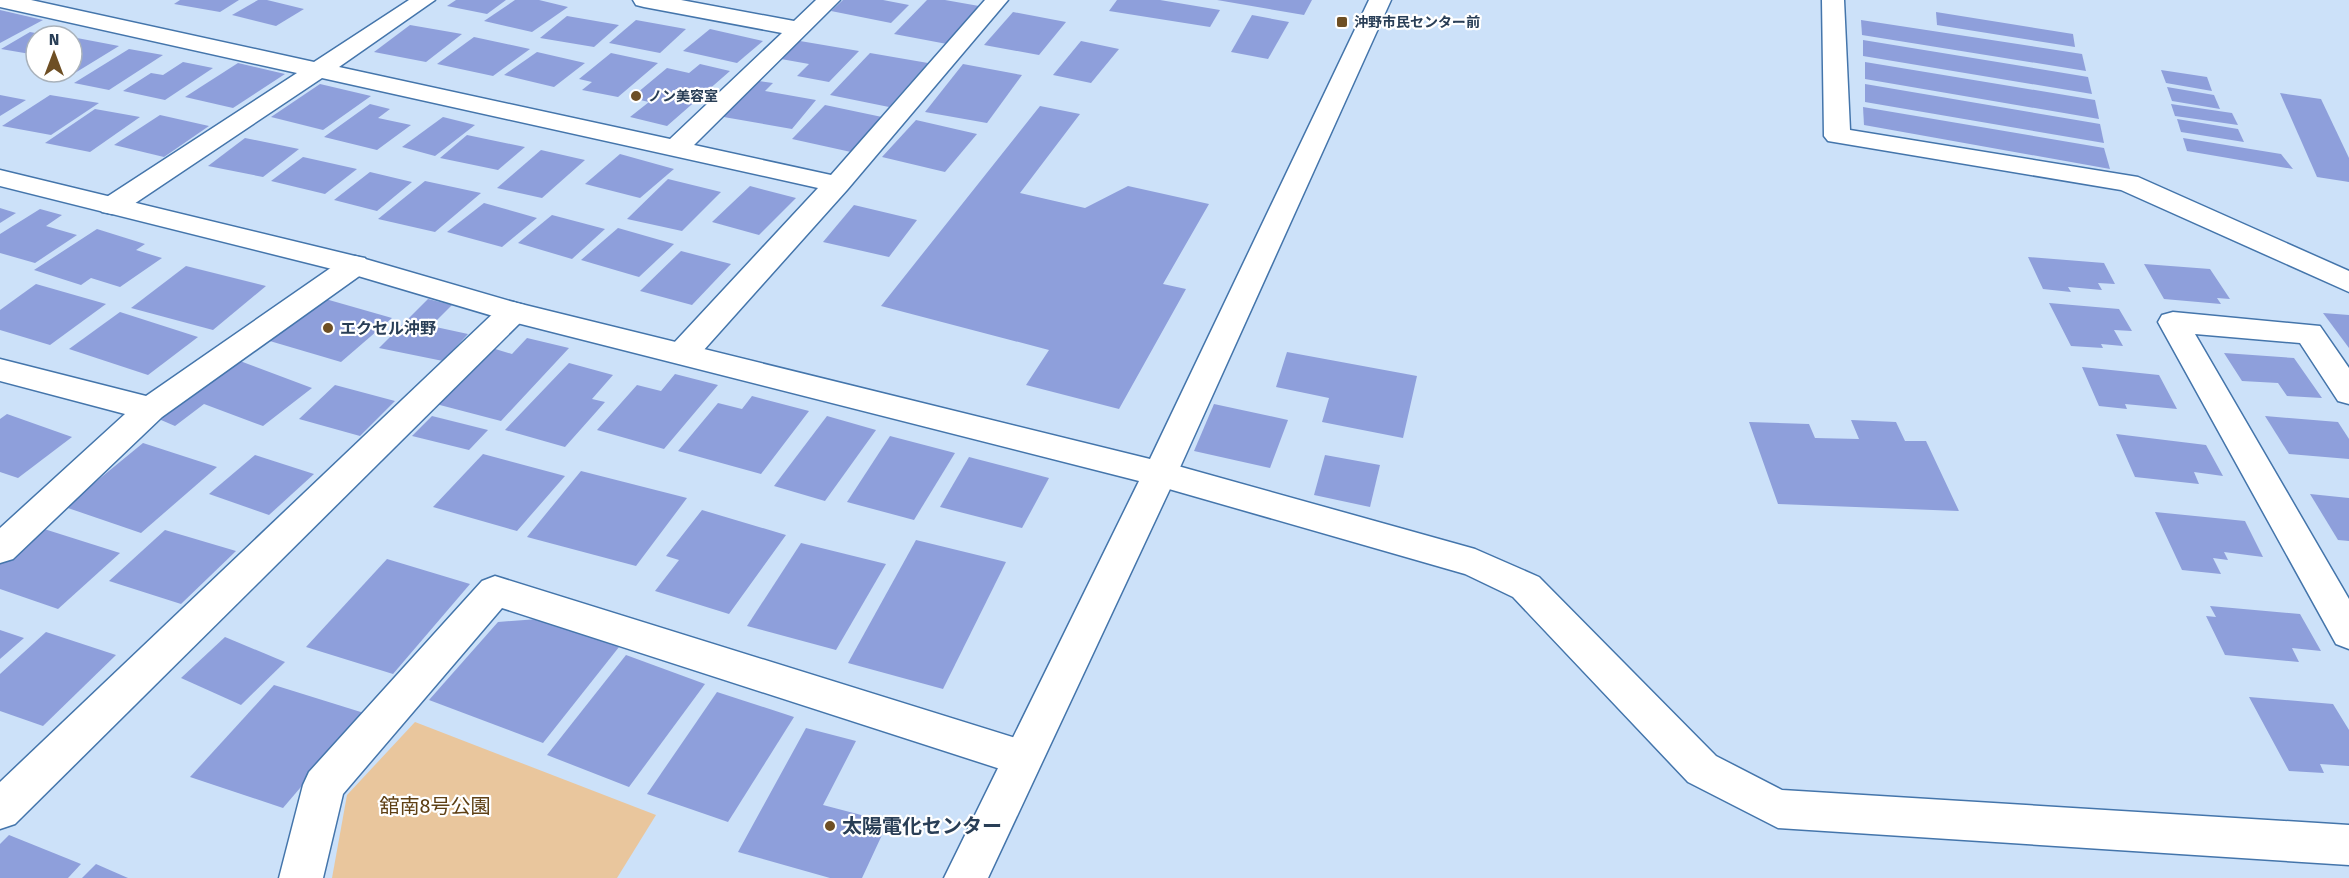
<svg xmlns="http://www.w3.org/2000/svg" width="2349" height="878" viewBox="0 0 2349 878" font-family="'Fira Sans','Noto Sans JP',sans-serif">
<style>
.green{fill:#e9c69d}
.building{fill:#8e9fdb}
.lines{fill:none;stroke-linecap:round;stroke-linejoin:round}
.street-casing{stroke:#4475ab;stroke-width:3}
.secondary-casing{stroke:#4475ab;stroke-width:3}
.street{fill:#fff;fill-rule:evenodd}
.secondary{fill:#fff;fill-rule:evenodd}
.poi-dot{fill:#6e4f24;stroke:#fff;stroke-width:2}
.labels{text-anchor:middle;dominant-baseline:central;stroke-width:4.5;stroke-linejoin:round;paint-order:stroke}
.far-poi-label{font-size:14px;font-weight:bold;fill:#293e56;stroke:#fff;text-anchor:start}
.poi-label{font-size:16px;font-weight:bold;fill:#293e56;stroke:#fff;text-anchor:start}
.near-park-label{font-size:20px;fill:#5f4015;stroke:#fff}
.near-poi-label{font-size:20px;font-weight:bold;fill:#293e56;stroke:#fff;text-anchor:start}
</style>
<rect width="100%" height="100%" fill="#cce1f9"/>
<polygon class="green" points="415,722 656,815 617,878 332,878 347,795"/>
<g class="building">
<polygon points="180,0 239,0 220,12 174,4"/>
<polygon points="258,0 267,0 304,9 276,26 232,15"/>
<polygon points="456,0 506,0 487,14 447,6"/>
<polygon points="515,0 539,0 568,7 532,32 484,21"/>
<polygon points="843,0 883,0 909,5 891,23 831,11"/>
<polygon points="927,0 945,0 979,6 947,44 894,34"/>
<polygon points="1117,0 1160,0 1220,10 1210,27 1109,11"/>
<polygon points="1217,0 1312,0 1304,15"/>
<polygon points="0,10 43,20 0,43"/>
<polygon points="1013,12 1066,22 1039,55 984,45"/>
<polygon points="1936,12 2073,34 2075,47 1937,25"/>
<polygon points="1252,15 1289,22 1268,59 1231,52"/>
<polygon points="567,16 619,25 594,47 540,38"/>
<polygon points="636,20 686,29 660,53 609,43"/>
<polygon points="1861,20 2082,54 2086,71 1862,35"/>
<polygon points="410,25 462,34 426,62 374,52"/>
<polygon points="710,29 763,41 737,63 683,51"/>
<polygon points="30,32 46,35 36,36 36,55 1,49"/>
<polygon points="474,37 530,49 493,76 437,64"/>
<polygon points="77,38 119,46 70,76 55,73 72,72 72,41"/>
<polygon points="1863,40 2088,77 2092,94 1863,56"/>
<polygon points="800,41 859,51 829,82 797,76 809,64 781,59"/>
<polygon points="1081,41 1119,49 1091,83 1053,75"/>
<polygon points="129,49 163,55 109,90 74,83"/>
<polygon points="537,52 585,63 554,87 504,75"/>
<polygon points="611,53 658,63 618,97 582,90 592,82 579,79"/>
<polygon points="870,53 928,63 889,107 830,95"/>
<polygon points="183,62 213,68 165,100 123,91 151,73 163,75"/>
<polygon points="1865,62 2095,100 2099,119 1865,79"/>
<polygon points="238,63 285,74 233,108 185,97"/>
<polygon points="700,64 730,71 667,126 630,117 649,102 631,98 667,68 689,73"/>
<polygon points="963,64 1022,75 987,123 925,112"/>
<polygon points="2161,70 2207,77 2212,91 2166,83"/>
<polygon points="752,80 773,83 765,91 816,100 792,129 718,116"/>
<polygon points="320,84 371,96 323,130 271,117"/>
<polygon points="1865,84 2100,124 2104,143 1865,102"/>
<polygon points="2167,87 2214,95 2220,109 2172,101"/>
<polygon points="2280,93 2321,99 2349,158 2349,182 2317,177"/>
<polygon points="0,95 26,100 0,116"/>
<polygon points="50,95 99,103 51,135 2,126"/>
<polygon points="370,104 390,109 378,118 411,125 377,150 324,137"/>
<polygon points="2171,104 2232,113 2238,125 2175,116"/>
<polygon points="825,105 882,117 851,152 792,139"/>
<polygon points="1040,106 1080,114 1020,193 1085,208 1128,186 1209,204 1163,284 1186,289 1119,409 1026,385 1049,350 881,306"/>
<polygon points="1863,107 2104,148 2110,169 1864,125"/>
<polygon points="95,109 140,117 90,152 45,143"/>
<polygon points="160,115 209,126 164,157 114,145"/>
<polygon points="443,117 475,125 435,156 402,147"/>
<polygon points="2177,119 2238,129 2244,142 2181,132"/>
<polygon points="916,120 977,134 945,172 882,157"/>
<polygon points="467,135 525,147 498,170 440,158"/>
<polygon points="245,138 299,149 263,177 208,166"/>
<polygon points="2183,138 2281,154 2293,169 2187,151"/>
<polygon points="541,150 585,160 542,198 497,188"/>
<polygon points="620,154 674,169 640,198 585,184"/>
<polygon points="303,157 357,169 325,194 271,181"/>
<polygon points="370,172 412,182 377,211 334,200"/>
<polygon points="668,179 721,192 682,231 627,219"/>
<polygon points="425,181 481,193 435,232 378,219"/>
<polygon points="750,186 796,198 759,235 712,222"/>
<polygon points="484,203 537,218 502,247 447,232"/>
<polygon points="854,205 917,220 889,257 823,242"/>
<polygon points="0,208 16,213 0,223"/>
<polygon points="40,209 62,215 46,226 77,235 35,263 0,253 0,234"/>
<polygon points="552,215 605,229 572,259 518,243"/>
<polygon points="618,228 674,244 639,277 581,260"/>
<polygon points="97,229 145,244 136,250 162,258 120,287 91,278 81,285 34,270"/>
<polygon points="681,251 731,264 692,305 640,291"/>
<polygon points="2028,257 2104,263 2115,284 2098,283 2102,290 2068,287 2071,292 2043,289"/>
<polygon points="2144,264 2210,269 2230,299 2217,298 2221,304 2164,299"/>
<polygon points="186,266 266,286 213,330 131,308"/>
<polygon points="36,284 106,304 50,345 0,330 0,310"/>
<polygon points="315,296 392,318 341,362 263,339"/>
<polygon points="428,299 452,305 431,326 468,334 443,361 379,348"/>
<polygon points="2049,303 2119,309 2132,331 2114,330 2123,346 2101,344 2103,348 2071,346"/>
<polygon points="120,312 198,337 148,375 69,349"/>
<polygon points="2323,313 2349,315 2349,348"/>
<polygon points="527,338 569,348 501,421 436,404 492,348 512,354"/>
<polygon points="1287,352 1417,376 1403,438 1322,422 1329,398 1276,387"/>
<polygon points="2224,353 2294,358 2322,398 2287,396 2278,383 2242,381"/>
<polygon points="232,358 312,388 263,426 204,404 175,426 154,417"/>
<polygon points="569,363 613,375 592,399 605,402 565,447 505,430"/>
<polygon points="2082,367 2159,375 2177,409 2125,404 2127,409 2099,406"/>
<polygon points="675,374 718,385 664,449 597,430 637,385 661,391"/>
<polygon points="335,385 395,401 360,436 299,419"/>
<polygon points="752,396 809,411 761,474 678,451 718,403 742,409"/>
<polygon points="1214,404 1288,420 1270,468 1194,451"/>
<polygon points="7,414 72,437 18,478 0,472 0,419"/>
<polygon points="432,416 488,430 469,450 412,436"/>
<polygon points="827,416 876,430 825,501 774,486"/>
<polygon points="2265,416 2338,422 2349,439 2349,459 2289,454"/>
<polygon points="1851,420 1896,422 1905,441 1926,441 1959,511 1778,504 1749,422 1809,424 1815,438 1859,439"/>
<polygon points="2116,434 2206,445 2223,476 2194,472 2199,484 2135,477"/>
<polygon points="890,436 955,453 914,520 847,502"/>
<polygon points="143,443 217,467 141,533 65,507"/>
<polygon points="483,454 565,476 517,531 433,507"/>
<polygon points="255,455 314,474 269,515 209,494"/>
<polygon points="1325,455 1380,465 1370,507 1314,495"/>
<polygon points="969,457 1049,478 1022,528 940,507"/>
<polygon points="581,471 687,498 636,566 527,537"/>
<polygon points="2310,494 2349,498 2349,541 2338,540"/>
<polygon points="702,510 786,535 729,614 655,591 679,560 666,556"/>
<polygon points="2155,512 2245,521 2263,557 2224,552 2228,560 2213,558 2221,574 2182,570"/>
<polygon points="41,528 120,553 58,609 0,589 0,562"/>
<polygon points="165,530 236,551 181,604 109,581"/>
<polygon points="916,540 1006,562 943,689 848,663"/>
<polygon points="801,543 886,564 836,650 747,626"/>
<polygon points="387,559 470,584 393,674 306,647"/>
<polygon points="2210,606 2300,614 2321,651 2292,648 2299,662 2225,655 2206,616 2216,617"/>
<polygon points="538,619 619,647 543,743 429,700 498,622"/>
<polygon points="0,630 24,638 0,659"/>
<polygon points="46,632 116,655 43,726 0,711 0,674"/>
<polygon points="225,637 285,662 241,705 181,678"/>
<polygon points="626,655 705,684 629,787 547,755"/>
<polygon points="274,685 364,713 283,808 190,777"/>
<polygon points="717,692 794,717 728,822 647,794"/>
<polygon points="2249,697 2333,704 2349,730 2349,766 2320,764 2324,773 2289,771"/>
<polygon points="806,728 856,741 823,805 888,822 862,878 830,878 738,852"/>
<polygon points="9,835 81,864 68,878 0,878 0,844"/>
<polygon points="96,864 128,878 82,878"/>
</g>
<g class="lines">
<defs>
<g id="street">
<polygon points="0,0 31,0 314,62 409,0 435,0 339,67 670,139 782,33 644,7 636,5 633,0 681,0 794,21 816,0 840,0 694,145 831,175 985,0 1008,0 847,190 694,361 683,364 672,361 668,353 672,345 818,188 322,78 122,212 112,214 102,212 98,206 102,200 297,73 0,7"/>
<polygon points="1822,0 1844,0 1850,130 2138,177 2349,271 2349,292 2121,190 1828,141 1824,136"/>
<polygon points="355,256 365,258 369,265 365,272 162,417 13,559 0,563 0,528 125,414 0,381 0,359 146,396 345,258"/>
<polygon points="513,302 524,305 528,312 524,319 15,824 0,829 0,782 502,305"/>
<polygon points="2173,312 2320,326 2349,368 2349,404 2338,401 2300,343 2195,334 2349,599 2349,649 2336,644 2158,322 2162,315"/>
<polygon points="1160,461 1475,549 1539,577 1716,756 1782,790 2349,825 2349,865 1778,828 1688,782 1513,597 1465,574 1148,483 1143,474 1148,465"/>
<polygon points="495,576 1022,740 1036,745 1042,758 1036,771 1022,776 502,608 343,794 323,878 279,878 303,785 309,772 482,581"/>
</g>
<polygon id="secondary" points="1369,0 1391,0 1177,474 988,878 944,878 1139,481 513,322 348,273 0,186 0,170 355,256 517,303 1150,459"/>
</defs>
<use href="#street" class="street-casing"/>
<use href="#secondary" class="secondary-casing"/>
<use href="#street" class="street"/>
<use href="#secondary" class="secondary"/>
</g>
<g class="poi-dot">
<rect x="1336" y="16" width="12" height="12" rx="3"/>
<circle cx="636" cy="96" r="6"/>
<circle cx="328" cy="328" r="6"/>
<circle cx="830" cy="826" r="6"/>
</g>
<g class="labels">
<g class="far-poi-label">
<text x="1354" y="22">沖野市民センター前</text>
<text x="648" y="96">ノン美容室</text>
</g>
<g class="poi-label">
<text x="340" y="328">エクセル沖野</text>
</g>
<g class="near-park-label">
<text x="435" y="806">舘南8号公園</text>
</g>
<g class="near-poi-label">
<text x="842" y="826">太陽電化センター</text>
</g>
</g>
<g transform="translate(54 54)"><circle r="28" fill="#ffffff" stroke="#a9b2bb" stroke-width="1.5"/>
<path d="M0-4.5L10 22L0 15L-10 22Z" fill="#6e4f24"/>
<text y="-9" font-size="16" font-weight="bold" text-anchor="middle" fill="#293e56">N</text>
</g>
</svg>
